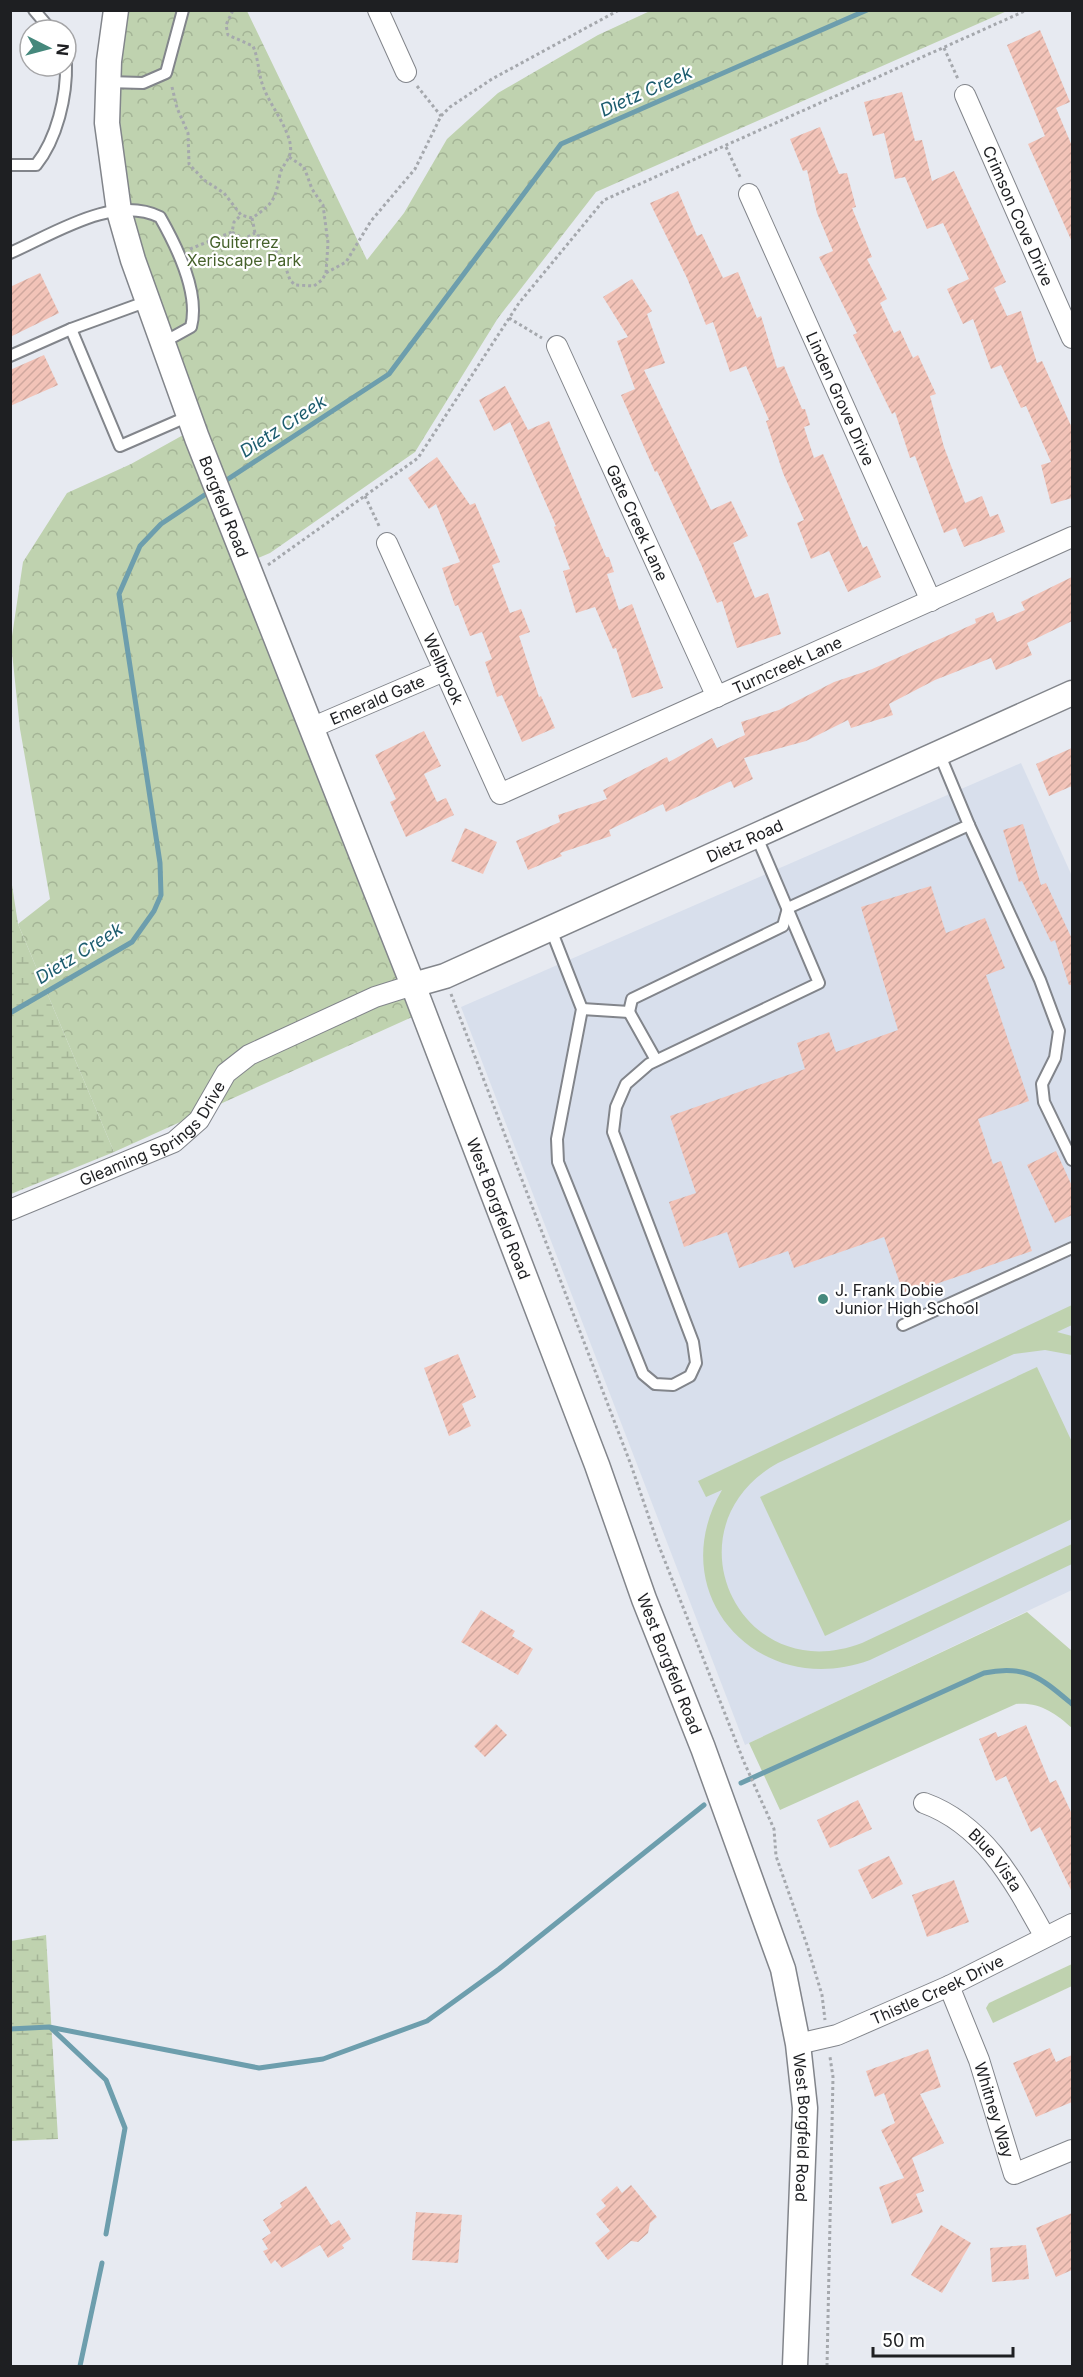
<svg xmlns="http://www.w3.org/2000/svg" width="1083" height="2377" viewBox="0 0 1083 2377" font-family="Inter,sans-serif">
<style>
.built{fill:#d8dfec}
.grass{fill:#bfd2af}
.wetland{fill:url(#wetland-marsh)}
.park{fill:url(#park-crowns)}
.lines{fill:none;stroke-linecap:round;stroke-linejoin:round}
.stream{stroke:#6d9ead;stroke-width:5}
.building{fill:url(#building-hatch)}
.service-casing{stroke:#82858b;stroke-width:14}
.minor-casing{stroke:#82858b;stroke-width:22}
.tertiary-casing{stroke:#82858b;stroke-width:27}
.path{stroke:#a5a8ad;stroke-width:3;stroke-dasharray:3 3;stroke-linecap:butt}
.service{stroke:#fff;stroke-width:10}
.minor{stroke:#fff;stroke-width:20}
.tertiary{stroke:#fff;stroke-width:24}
.poi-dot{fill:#45887c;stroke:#fff;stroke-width:2}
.labels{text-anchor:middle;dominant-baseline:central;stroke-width:4.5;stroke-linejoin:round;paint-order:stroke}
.street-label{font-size:16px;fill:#1e1f22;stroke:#fff}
.park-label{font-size:16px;fill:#46622b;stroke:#fff}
.poi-label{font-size:16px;fill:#1e1f22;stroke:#fff;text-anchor:start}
.water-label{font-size:18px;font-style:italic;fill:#1d5d6f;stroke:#fff}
</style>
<defs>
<pattern id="wetland-marsh" width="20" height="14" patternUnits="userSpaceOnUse" patternTransform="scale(1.5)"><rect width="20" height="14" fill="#bfd2af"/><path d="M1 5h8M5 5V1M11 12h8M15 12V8" fill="none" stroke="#a4b496"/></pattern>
<pattern id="park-crowns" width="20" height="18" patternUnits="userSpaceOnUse" patternTransform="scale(1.5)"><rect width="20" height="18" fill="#bfd2af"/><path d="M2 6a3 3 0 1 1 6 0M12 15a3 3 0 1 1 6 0" fill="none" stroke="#a4b496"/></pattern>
<pattern id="building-hatch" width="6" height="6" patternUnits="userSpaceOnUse" patternTransform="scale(1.5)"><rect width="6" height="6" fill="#f2c3b8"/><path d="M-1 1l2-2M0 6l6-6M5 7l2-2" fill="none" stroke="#cfa79e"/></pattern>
</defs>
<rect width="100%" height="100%" fill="#e7eaf1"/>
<polygon class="built" points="1021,763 1072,876 1072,1590 745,1745 461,1007"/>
<g class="grass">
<path d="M1072 1305V1325L1057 1332 1072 1336V1355L1045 1350 1014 1354 778 1463C664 1527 739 1690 862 1643L1072 1544V1564L870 1660C758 1701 661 1594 722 1490L706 1497 698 1481Z"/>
<polygon points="1037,1367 1072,1442 1072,1519 825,1636 760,1497"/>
<path d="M1027 1612 1072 1651V1728C1055 1713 1040 1702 1016 1704L780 1810 749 1743Z"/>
<polygon points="1072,1964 1072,1986 993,2023 986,2008 989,2003"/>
</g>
<g class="wetland">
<polygon points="10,872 18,924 114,1152 11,1194"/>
<polygon points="46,1935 58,2139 11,2141 11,1941"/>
</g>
<polygon class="park" points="116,11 247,11 367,260 404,213 447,139 498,93 598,35 650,11 1007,11 596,192 498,318 415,452 270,553 246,563 421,1013 114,1152 18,924 50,899 20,729 11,643 23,562 67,493 131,464 194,429 119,211"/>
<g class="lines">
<g class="stream">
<polyline points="222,483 389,374 561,144 867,10"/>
<polyline points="10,1013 132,942 154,911 161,895 160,863 119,594 140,546 161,524 212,490"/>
<path d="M741 1783 984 1673C1026 1664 1041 1678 1072 1704"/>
<polyline points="51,2028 106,2080 125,2128 106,2234"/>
<polyline points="10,2029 49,2027 259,2068 323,2059 427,2021 499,1969 704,1805"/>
<polyline points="80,2366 102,2263"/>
</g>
</g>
<g class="building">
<polygon points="1040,30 1070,102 1056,108 1072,146 1072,242 1028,144 1045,136 1007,45"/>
<polygon points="902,92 915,141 922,140 932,181 954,171 1006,282 994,288 1007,316 1021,311 1037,363 1042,361 1072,428 1072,498 1051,504 1041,465 1051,462 1026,406 1021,408 1001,365 991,369 973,319 963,324 947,289 969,279 943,223 927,229 905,177 895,179 884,133 873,136 864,102"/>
<polygon points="820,127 839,174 847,173 856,207 852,208 872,257 867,259 887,299 880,303 894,333 900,330 913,358 918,355 936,394 930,396 944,447 965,503 982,496 990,517 998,514 1005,532 964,547 956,528 944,533 915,456 910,458 895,412 892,414 853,335 857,333 819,257 833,251 817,213 807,170 803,171 790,139"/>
<polygon points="678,191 697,236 702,234 723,278 738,272 757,318 761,316 777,368 784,366 802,409 805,409 810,425 804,427 814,458 823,454 863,548 867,546 881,577 848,592 829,551 811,559 797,523 804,520 783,473 766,421 769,420 746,366 730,372 713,322 706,325 687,278 650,203"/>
<polygon points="40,273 59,313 10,337 10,287"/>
<polygon points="632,279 652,311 647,314 665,363 644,370 711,510 731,501 748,536 733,543 755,598 768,593 781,634 737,648 722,601 717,603 701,564 657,471 655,472 621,395 635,389 617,341 628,337 603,297"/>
<polygon points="44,355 58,385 10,406 10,370"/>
<polygon points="505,386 528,430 549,421 606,557 609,557 614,572 607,574 619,610 632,604 663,688 632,698 616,648 613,649 595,607 576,613 563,571 570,569 554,527 556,526 510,422 494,431 479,400"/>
<polygon points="437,457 470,505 475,503 500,562 492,565 510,613 521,609 530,632 519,636 539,697 541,696 555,728 522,742 502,695 497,697 485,662 492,659 482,632 470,636 458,605 455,606 442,568 460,562 436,504 429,509 408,478"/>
<polygon points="1072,577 1072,621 1027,643 1032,655 996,670 991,658 935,680 889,704 893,715 851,728 848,720 806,741 744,758 753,779 734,788 731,781 666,812 663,804 609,830 611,836 560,853 562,856 528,870 516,841 560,822 558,815 607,799 603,790 667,757 669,762 712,738 717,748 745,735 741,722 779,710 834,682 870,670 976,623 975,619 993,612 997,622 1025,610 1021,602"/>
<polygon points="424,731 441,766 424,774 437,802 446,798 454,815 406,837 390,802 396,799 375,755"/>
<polygon points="1072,748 1072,786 1049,796 1036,764"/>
<polygon points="1023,824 1041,885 1046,883 1072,939 1072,985 1069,985 1055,940 1051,942 1022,881 1019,882 1003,830"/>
<polygon points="465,828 497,842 483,874 451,861"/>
<polygon points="931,886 946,933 985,918 1005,968 986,975 1029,1101 978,1119 993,1164 1001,1161 1032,1251 904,1295 884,1237 794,1268 788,1251 739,1268 727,1232 684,1247 669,1202 696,1193 670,1116 805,1069 797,1043 829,1032 836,1052 898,1030 861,907"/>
<polygon points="1056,1151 1072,1186 1072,1215 1055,1223 1027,1165"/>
<polygon points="458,1354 476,1397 462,1404 471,1426 449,1436 424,1368"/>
<polygon points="481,1610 515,1631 512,1636 533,1649 518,1675 461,1642"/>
<polygon points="496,1724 507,1735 485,1757 474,1746"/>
<polygon points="1026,1725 1050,1783 1056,1780 1072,1814 1072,1892 1040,1827 1031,1832 1006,1776 996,1781 979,1739 996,1732 998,1737"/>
<polygon points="858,1800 872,1829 830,1848 817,1820"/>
<polygon points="889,1856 903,1884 872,1899 858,1870"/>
<polygon points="954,1880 969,1922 927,1937 912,1895"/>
<polygon points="1050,2048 1056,2062 1072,2055 1072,2102 1036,2117 1013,2063"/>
<polygon points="928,2049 941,2087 920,2094 944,2143 912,2158 924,2191 916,2194 923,2212 892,2224 879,2187 904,2178 881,2130 895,2123 884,2093 875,2097 866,2071"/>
<polygon points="631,2185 657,2217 650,2223 648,2233 638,2242 631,2241 608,2260 595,2243 610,2231 596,2214 606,2206 601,2200 617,2186 622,2193"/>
<polygon points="306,2186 331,2225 339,2220 351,2239 342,2245 344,2248 328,2258 320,2245 282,2268 275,2260 271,2264 263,2251 268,2249 262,2239 271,2233 263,2220 282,2207 280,2203"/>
<polygon points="416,2212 462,2215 458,2263 412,2260"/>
<polygon points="1072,2213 1072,2270 1056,2277 1036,2228"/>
<polygon points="941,2225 971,2243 942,2293 911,2275"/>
<polygon points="1026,2245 1029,2279 992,2282 990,2248"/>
</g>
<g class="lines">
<defs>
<g id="service">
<polyline points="34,10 51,30"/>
<polyline points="107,82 143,83 166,73 183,10"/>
<path d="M10 165H36C57 139 67 96 66 63"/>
<path d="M10 253C54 234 113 194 160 217 177 247 200 293 191 327L164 342"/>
<polyline points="71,329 120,446 189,416"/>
<polyline points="10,356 71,329 148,301"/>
<polyline points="969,825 1040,980 1059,1031 1055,1058 1042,1084 1044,1102 1072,1160"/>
<polyline points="550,927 582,1009 557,1139 558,1162 643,1374 655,1384 673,1385 690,1376 696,1363 693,1342 613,1132 616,1107 626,1084 649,1064 819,983 756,835"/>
<polyline points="582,1009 629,1012 632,999 783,926 788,908 969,825 939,753"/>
<polyline points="629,1012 656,1060"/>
<polyline points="903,1325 1072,1248"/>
</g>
<g id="minor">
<polyline points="378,10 406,72"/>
<path id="s1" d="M965 95 1072 338"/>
<path id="s2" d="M749 194 931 601"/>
<path id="s3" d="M557 346 717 697"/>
<path id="s4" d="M387 543 500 794 1072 537"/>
<path id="s5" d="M311 728 444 671"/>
<path id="s6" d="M10 1210 174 1142 199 1120 226 1073 249 1055 375 997 413 985"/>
<path id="s7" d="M924 1803C985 1825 1015 1883 1045 1937"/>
<path id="s8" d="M949 1986 979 2060 1014 2174 1072 2150"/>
<path id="s9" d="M798 2044 837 2035 949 1986 1072 1924"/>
</g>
<g id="tertiary">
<path id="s10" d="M116 10 109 61 107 123 119 211 133 260 197 438 413 985 597 1465 644 1599 703 1748 783 1969 798 2044 805 2108 795 2366"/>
<path id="s11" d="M413 985 445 976 1072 693"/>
</g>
</defs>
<use href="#service" class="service-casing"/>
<use href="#minor" class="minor-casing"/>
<use href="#tertiary" class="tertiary-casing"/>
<g class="path">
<polyline points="944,48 958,79"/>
<polyline points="417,86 441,116"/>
<path d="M172 87 177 108 188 133 189 164 204 180 224 193 241 215 252 218C274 203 275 200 280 174 282 166 288 161 290 154 295 135 269 105 263 86 258 73 259 60 253 46L228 35 226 25 233 10"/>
<polyline points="726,147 741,179"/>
<polyline points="252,218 255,233 282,257 290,280 295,285 314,286 322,280 326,273 328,243 323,205 312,189 304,167 289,157"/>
<polyline points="232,232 244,239 255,233"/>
<polyline points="190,249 232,232 234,222 241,215"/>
<polyline points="326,273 346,262 371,221 415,169 441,116 450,107 492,79 619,10"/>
<polyline points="509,318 542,338"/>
<polyline points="365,496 380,528"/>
<polyline points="268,565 418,458 519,303 604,200 1027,10"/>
<polyline points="451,994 631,1465 657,1541 744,1762 774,1829 776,1856 807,1945 822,1995 825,2020"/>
<polyline points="827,2366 833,2077 830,2057"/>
</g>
<use href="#service" class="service"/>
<use href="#minor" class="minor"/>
<use href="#tertiary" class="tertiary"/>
</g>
<circle class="poi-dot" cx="823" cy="1299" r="6"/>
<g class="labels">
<g class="street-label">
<text stroke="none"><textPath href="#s1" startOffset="132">Crimson Cove Drive</textPath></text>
<text stroke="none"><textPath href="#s2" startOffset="224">Linden Grove Drive</textPath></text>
<text stroke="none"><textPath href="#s10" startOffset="516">Borgfeld Road</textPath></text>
<text stroke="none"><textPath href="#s3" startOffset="194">Gate Creek Lane</textPath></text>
<text stroke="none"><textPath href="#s4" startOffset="590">Turncreek Lane</textPath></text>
<text stroke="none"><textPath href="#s4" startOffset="138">Wellbrook</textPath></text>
<text stroke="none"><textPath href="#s5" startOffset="72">Emerald Gate</textPath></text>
<text stroke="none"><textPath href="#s11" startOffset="362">Dietz Road</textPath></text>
<text stroke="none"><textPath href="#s6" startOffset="165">Gleaming Springs Drive</textPath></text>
<text stroke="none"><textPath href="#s10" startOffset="1270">West Borgfeld Road</textPath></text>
<text stroke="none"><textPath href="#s10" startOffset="1756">West Borgfeld Road</textPath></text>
<text stroke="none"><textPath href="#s7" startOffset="93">Blue Vista</textPath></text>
<text stroke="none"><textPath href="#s9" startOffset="150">Thistle Creek Drive</textPath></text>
<text stroke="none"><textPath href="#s8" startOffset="132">Whitney Way</textPath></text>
<text stroke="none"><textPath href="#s10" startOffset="2242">West Borgfeld Road</textPath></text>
</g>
<g class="park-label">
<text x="244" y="242">Guiterrez<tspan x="244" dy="18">Xeriscape Park</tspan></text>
</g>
<g class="poi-label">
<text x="835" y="1290">J. Frank Dobie<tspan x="835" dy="18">Junior High School</tspan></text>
</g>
<g class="water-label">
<text transform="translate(646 91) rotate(-24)">Dietz Creek</text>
<text transform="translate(283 426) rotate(-33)">Dietz Creek</text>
<text transform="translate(79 953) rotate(-32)">Dietz Creek</text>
</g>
</g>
<rect width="1083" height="2377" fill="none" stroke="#1e1f22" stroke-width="24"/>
<g transform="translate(48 48) rotate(96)"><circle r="28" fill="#ffffff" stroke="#a5a5a7" stroke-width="1.5"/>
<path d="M0-4.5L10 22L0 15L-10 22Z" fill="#45887c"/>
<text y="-9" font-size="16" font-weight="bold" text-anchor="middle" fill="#1e1f22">N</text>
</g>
<path d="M873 2347v9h140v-9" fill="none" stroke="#1e1f22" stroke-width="3"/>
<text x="882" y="2347" font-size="18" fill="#1e1f22" stroke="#ffffff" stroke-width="4.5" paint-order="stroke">50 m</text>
</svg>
